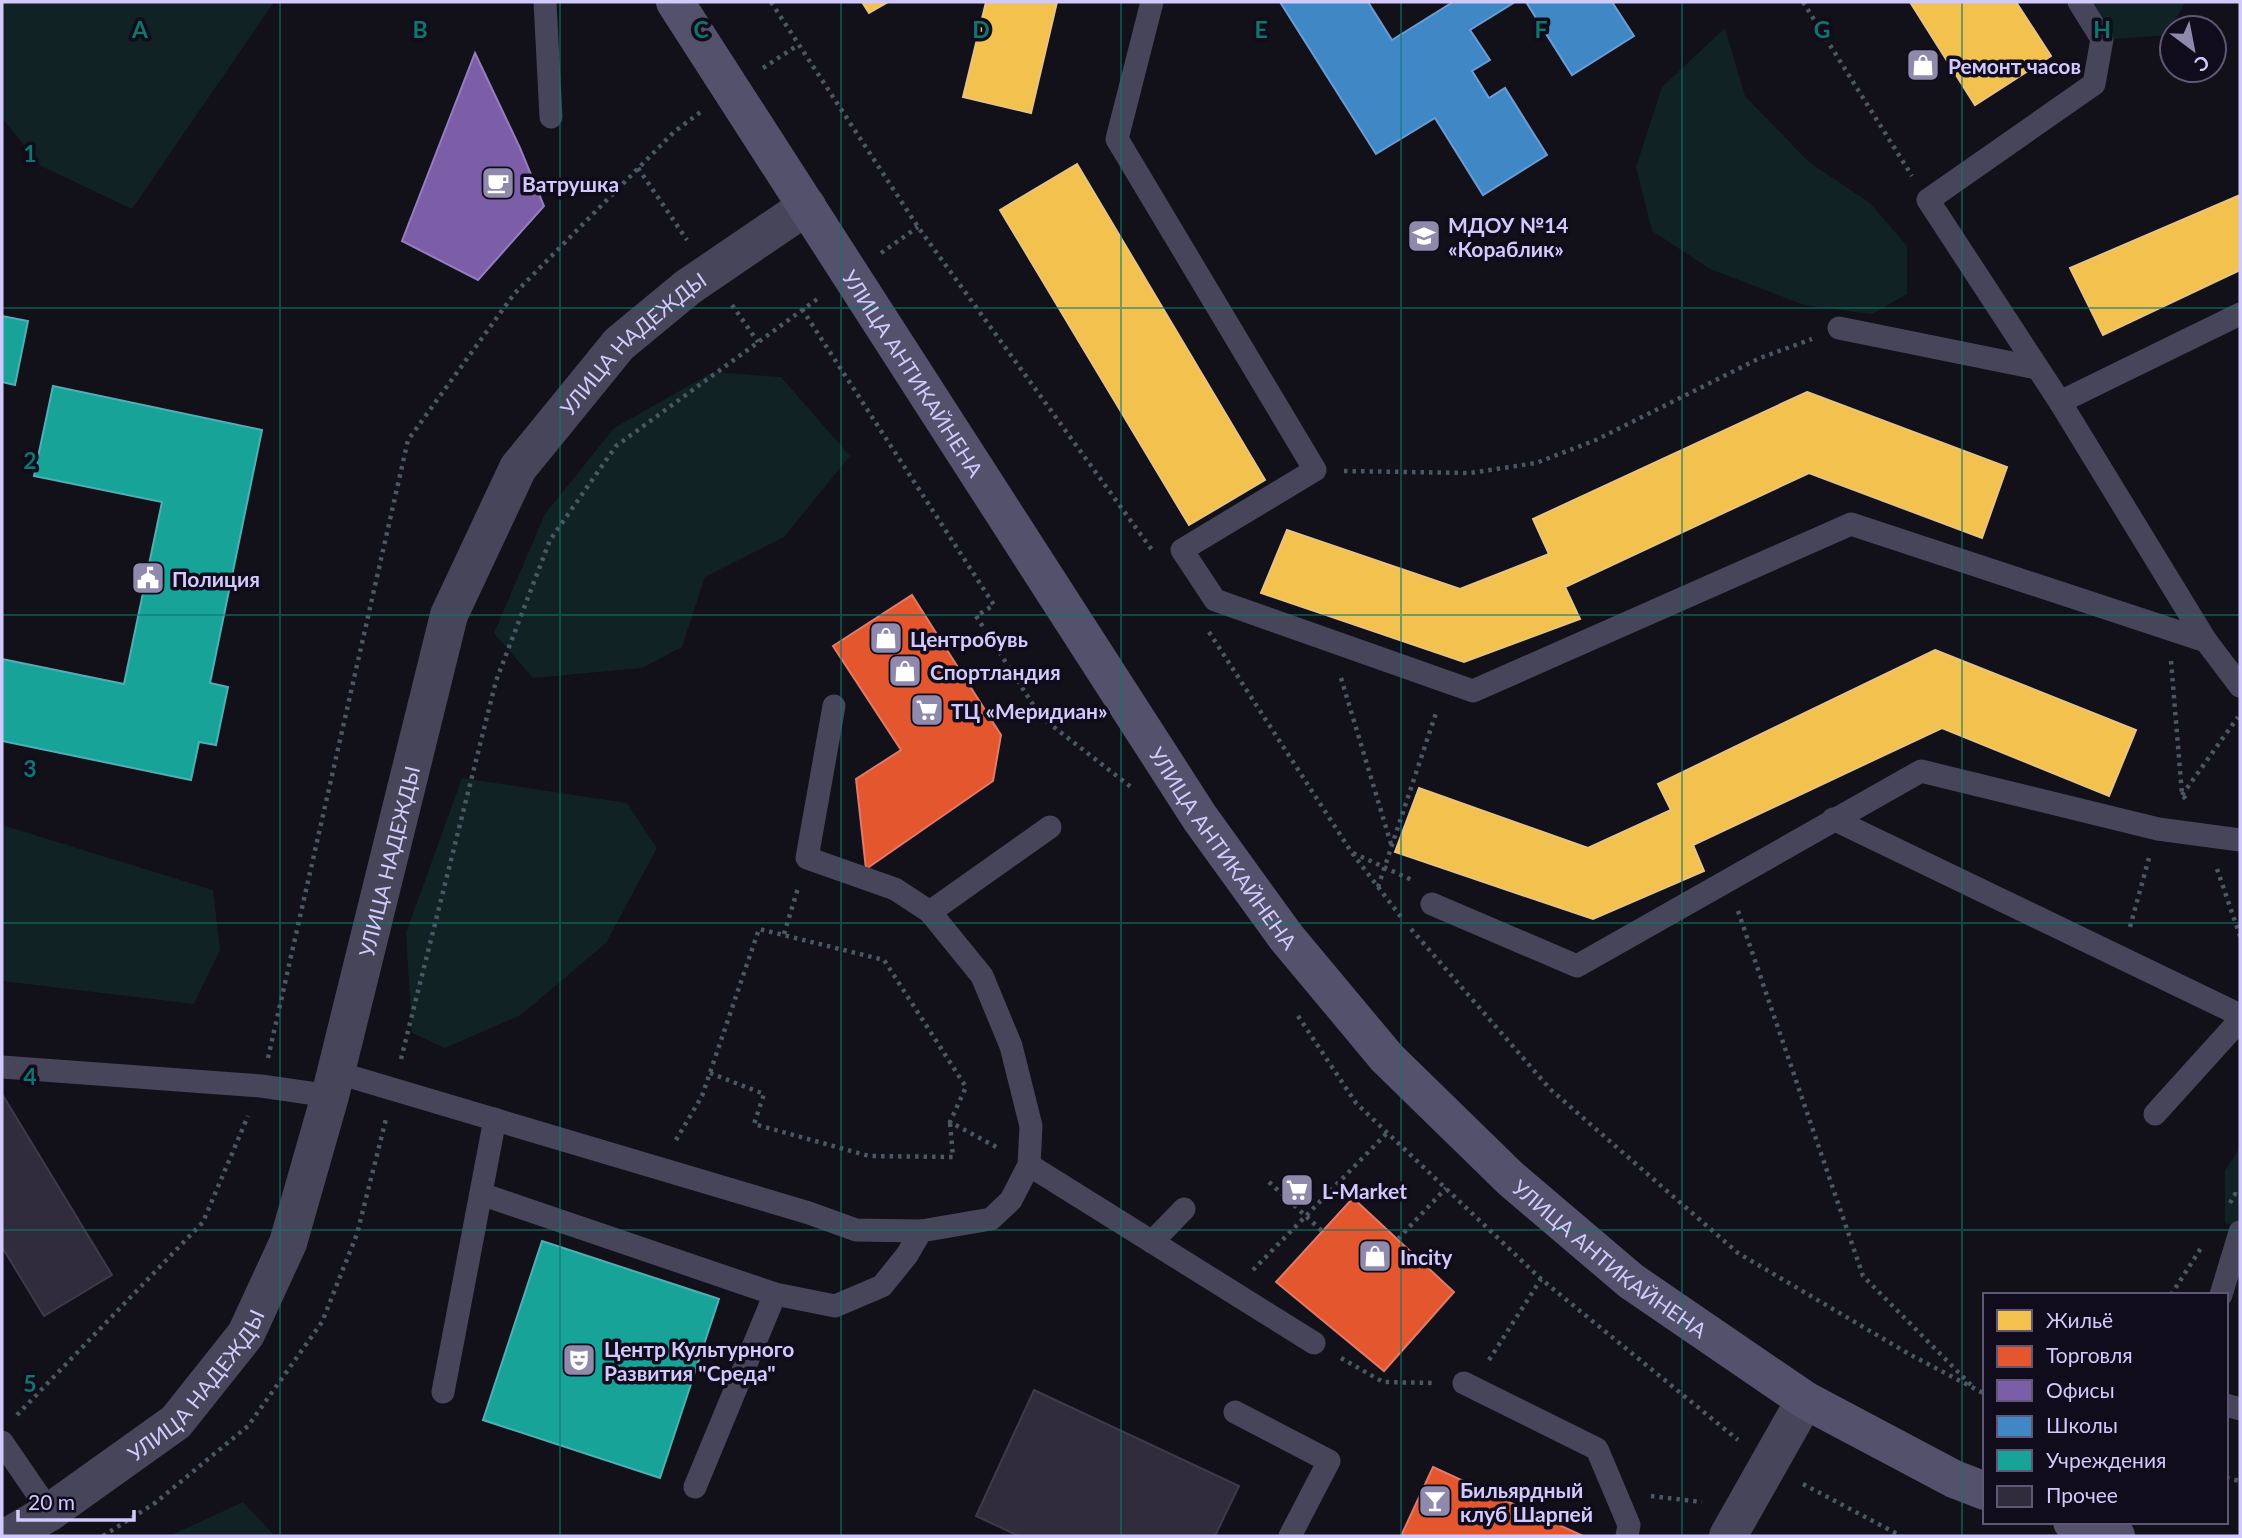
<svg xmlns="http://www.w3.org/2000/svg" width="2242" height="1538" viewBox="0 0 2242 1538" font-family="Lato,sans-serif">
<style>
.green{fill:#102223}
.homes{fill:#f2c14e;stroke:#e8c482;stroke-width:2}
.shops{fill:#e4572e;stroke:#df7a6c;stroke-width:2}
.offices{fill:#7b5ea7;stroke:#957ec0;stroke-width:2}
.schools{fill:#3f88c5;stroke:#6b9cd6;stroke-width:2}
.public{fill:#17a398;stroke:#4fafb6;stroke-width:2}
.building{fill:#302c3b;stroke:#3e3a4c;stroke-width:2}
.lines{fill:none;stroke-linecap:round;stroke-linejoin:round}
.path{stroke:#4a5764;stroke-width:4.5;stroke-dasharray:3.5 5;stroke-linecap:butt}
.lane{stroke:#474559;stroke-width:23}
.street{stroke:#474559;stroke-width:38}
.secondary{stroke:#53516c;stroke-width:38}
.grid{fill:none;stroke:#0f766e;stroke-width:2;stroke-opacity:0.55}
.labels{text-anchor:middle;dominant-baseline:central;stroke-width:7;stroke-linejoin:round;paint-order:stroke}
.poi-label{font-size:21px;font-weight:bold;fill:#d2cafc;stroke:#100c1c;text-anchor:start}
.street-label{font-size:21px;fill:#d2cafc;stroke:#100c1c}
.grid-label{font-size:23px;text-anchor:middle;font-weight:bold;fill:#0f766e;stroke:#100c1c;stroke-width:7;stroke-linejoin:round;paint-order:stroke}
</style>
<rect width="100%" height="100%" fill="#121018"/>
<g class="green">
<polygon points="2,2 274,2 132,209 41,166 2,118"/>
<polygon points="2077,2 2185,2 2168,35 2114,39"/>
<polygon points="1725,28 1745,96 1809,162 1870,203 1907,246 1907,294 1872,314 1804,305 1710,269 1652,231 1636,167 1662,87"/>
<polygon points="713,372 781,377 850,456 784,537 705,577 682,647 642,668 533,678 494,633 545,514 614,428"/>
<polygon points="462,778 627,803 657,848 606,943 521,1015 445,1048 412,1033 406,933"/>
<polygon points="2,825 213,890 220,950 194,1004 2,981"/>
<polygon points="2240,1147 2240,1228 2225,1223 2225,1171"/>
<polygon points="243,1502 275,1536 169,1536"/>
</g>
<g class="homes">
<polygon points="862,2 888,2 869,13"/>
<polygon points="986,2 1057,2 1031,113 963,97"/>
<polygon points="1910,2 2016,2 2051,56 1975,105"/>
<polygon points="1077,164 1265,480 1189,525 1000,210"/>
<polygon points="2240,195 2240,270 2103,335 2070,268"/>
<polygon points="1807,392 2007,467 1982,538 1809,473 1565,587 1580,619 1464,662 1261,593 1287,530 1460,589 1549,554 1533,519"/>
<polygon points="1935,650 2136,730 2109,796 1942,728 1693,845 1704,871 1593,919 1395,852 1419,788 1588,848 1671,810 1658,784"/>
</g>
<g class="shops">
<polygon points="912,595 1001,735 993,781 866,869 856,779 901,750 833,646"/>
<polygon points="1353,1198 1454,1292 1384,1371 1276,1282"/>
<polygon points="1433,1467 1583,1536 1401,1536"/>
</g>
<polygon class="offices" points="475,53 520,148 544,206 478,280 402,241"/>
<g class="schools">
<polygon points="1280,2 1368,2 1392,40 1453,2 1515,2 1470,30 1490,60 1472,71 1489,98 1505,88 1547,155 1483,195 1435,118 1376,154"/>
<polygon points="1526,2 1612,2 1634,36 1572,75"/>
</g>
<g class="public">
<polygon points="2,316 28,321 15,385 2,382"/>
<polygon points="53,386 262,430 210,683 228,687 216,745 199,742 191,780 2,741 2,659 124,684 162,502 34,476"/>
<polygon points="542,1241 719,1299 660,1478 483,1420"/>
</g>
<g class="building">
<polygon points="2,1094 112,1275 44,1316 2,1247"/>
<polygon points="1034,1390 1239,1486 1215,1536 1019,1536 976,1516"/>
</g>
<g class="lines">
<g class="path">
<polyline points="771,2 918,227 1152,550"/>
<polyline points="1803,2 1912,176"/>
<polyline points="763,68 798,45"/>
<polyline points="638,168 687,240"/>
<polyline points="881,253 918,227"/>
<polyline points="732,305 758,342"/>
<polyline points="802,309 994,605 976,616 1041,717 1131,787"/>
<polyline points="1344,471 1470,473 1536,463 1596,440 1760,358 1812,339"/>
<polyline points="1209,632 1352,853 1401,917"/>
<polyline points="2171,661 2182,794 2187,801"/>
<polyline points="1341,678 1391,844"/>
<polyline points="2182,795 2238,717"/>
<polyline points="1353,853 1412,880"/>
<polyline points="2217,869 2240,936"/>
<polyline points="1378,887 1437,710"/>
<polyline points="1738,911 1863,1276 1972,1386"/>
<polyline points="2130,927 2149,858"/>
<polyline points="1411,929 1550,1089 1738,1253 1909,1354 1985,1394"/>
<polyline points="784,934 798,888"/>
<polyline points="1298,1016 1356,1103 1541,1279 1738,1440"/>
<polyline points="268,1058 408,440 514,294 674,132 702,111"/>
<polyline points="401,1059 496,681 550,540 616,446 820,297"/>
<polyline points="710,1073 764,1094 754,1124 869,1156 953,1157 950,1123"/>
<polyline points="676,1140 702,1096 759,929 884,960 966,1087 950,1122 1000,1149"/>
<polyline points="1269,1182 1322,1231"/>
<polyline points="2230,1203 2235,1194 2240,1197"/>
<polyline points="1398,1239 1446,1188"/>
<polyline points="1253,1270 1387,1133"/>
<polyline points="2171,1295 2201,1248"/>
<polyline points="1341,1358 1383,1382 1435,1383"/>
<polyline points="1489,1360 1541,1279"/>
<polyline points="17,1415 203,1222 248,1116"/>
<polyline points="2226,1478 2240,1481"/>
<polyline points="1803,1484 1901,1536"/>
<polyline points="1651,1496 1702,1502"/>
<polyline points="103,1536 155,1503 248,1426 322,1322 357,1234 386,1119"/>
</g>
<g class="lane">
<polyline points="545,2 551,117"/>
<polyline points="1152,2 1117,139 1315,470 1182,550 1215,600 1473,691 1851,524 2206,641"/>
<polyline points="2079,2 2102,39 2094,84 1928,200 2060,402 2206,641 2240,686"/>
<polyline points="1839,328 2037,368"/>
<polyline points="2060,402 2240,314"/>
<polyline points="1833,819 2240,1015"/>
<polyline points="1432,904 1577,966 1921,771 2158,829 2240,840"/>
<polyline points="930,912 1050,827"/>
<polyline points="2,1067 261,1086 330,1096"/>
<polyline points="335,1072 809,1213 856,1230 921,1231 991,1219 1011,1200 1029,1165 1031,1126 1011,1046 982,976 930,912 895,889 807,858 834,706"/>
<polyline points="2155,1114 2240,1020"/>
<polyline points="1029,1165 1314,1343"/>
<polyline points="481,1194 775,1294"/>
<polyline points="1152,1242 1184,1209"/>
<polyline points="2221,1295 2240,1232"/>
<polyline points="1464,1383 1597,1449 1629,1525 1627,1536"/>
<polyline points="443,1392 495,1119"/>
<polyline points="2226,1405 2240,1409"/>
<polyline points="1235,1412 1329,1461 1290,1536"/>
<polyline points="2,1442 50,1512"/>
<polyline points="695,1487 775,1294 835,1306 882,1286 907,1255 921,1231"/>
</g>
<g class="street">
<path id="s1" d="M9 1536 50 1512 176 1422 246 1334 288 1243 330 1096 449 615 518 468 619 344 688 287 807 206"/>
<polyline points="1728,1536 1805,1400"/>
</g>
<g class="secondary">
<path id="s2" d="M675 2 1200 818 1286 937 1387 1058 1511 1179 1631 1281 1805 1400 1954 1479 1985 1491"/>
<polyline points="2072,1522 2116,1536"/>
</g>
</g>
<path class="grid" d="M280 2V1536M560 2V1536M841 2V1536M1121 2V1536M1401 2V1536M1682 2V1536M1962 2V1536M2 308H2240M2 615H2240M2 923H2240M2 1230H2240"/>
<defs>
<symbol id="shop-square" viewBox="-11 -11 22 22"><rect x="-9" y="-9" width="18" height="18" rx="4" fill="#8f89ac" stroke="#100c1c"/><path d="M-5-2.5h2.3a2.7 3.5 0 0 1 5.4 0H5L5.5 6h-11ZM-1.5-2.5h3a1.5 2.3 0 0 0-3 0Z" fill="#fff"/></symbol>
<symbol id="cafe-square" viewBox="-11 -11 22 22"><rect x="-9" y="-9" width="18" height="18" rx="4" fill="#8f89ac" stroke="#100c1c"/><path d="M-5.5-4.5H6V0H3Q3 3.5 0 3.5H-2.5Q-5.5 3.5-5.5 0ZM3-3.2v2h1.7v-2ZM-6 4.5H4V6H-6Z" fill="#fff"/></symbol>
<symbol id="school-square" viewBox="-11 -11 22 22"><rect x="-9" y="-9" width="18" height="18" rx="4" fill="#8f89ac" stroke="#100c1c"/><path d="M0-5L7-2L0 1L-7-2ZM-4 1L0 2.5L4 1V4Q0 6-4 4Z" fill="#fff"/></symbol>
<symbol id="civic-square" viewBox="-11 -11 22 22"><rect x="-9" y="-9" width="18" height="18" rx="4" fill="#8f89ac" stroke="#100c1c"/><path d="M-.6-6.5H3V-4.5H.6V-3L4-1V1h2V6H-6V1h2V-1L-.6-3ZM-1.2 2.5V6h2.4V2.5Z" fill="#fff"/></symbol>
<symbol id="supermarket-square" viewBox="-11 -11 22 22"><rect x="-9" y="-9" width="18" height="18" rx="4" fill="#8f89ac" stroke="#100c1c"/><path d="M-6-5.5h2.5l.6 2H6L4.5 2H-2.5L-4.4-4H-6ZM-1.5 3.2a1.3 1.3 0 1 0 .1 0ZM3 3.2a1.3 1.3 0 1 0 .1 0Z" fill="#fff"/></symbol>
<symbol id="theatre-square" viewBox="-11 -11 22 22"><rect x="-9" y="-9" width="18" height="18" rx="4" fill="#8f89ac" stroke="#100c1c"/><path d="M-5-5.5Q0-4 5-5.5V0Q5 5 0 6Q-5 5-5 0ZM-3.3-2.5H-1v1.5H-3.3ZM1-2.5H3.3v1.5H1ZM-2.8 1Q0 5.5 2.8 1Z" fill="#fff"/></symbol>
<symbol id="bar-square" viewBox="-11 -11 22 22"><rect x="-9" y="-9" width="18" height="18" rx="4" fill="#8f89ac" stroke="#100c1c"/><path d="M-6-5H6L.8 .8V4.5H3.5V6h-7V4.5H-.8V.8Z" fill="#fff"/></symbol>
</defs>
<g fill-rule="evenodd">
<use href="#shop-square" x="1904" y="46" width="38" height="38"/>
<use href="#cafe-square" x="479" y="164" width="38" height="38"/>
<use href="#school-square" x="1405" y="217" width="38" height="38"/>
<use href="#civic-square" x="129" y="559" width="38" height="38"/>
<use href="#shop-square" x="867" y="619" width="38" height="38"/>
<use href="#shop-square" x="886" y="652" width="38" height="38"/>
<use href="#supermarket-square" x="908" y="691" width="38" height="38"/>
<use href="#supermarket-square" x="1278" y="1171" width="38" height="38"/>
<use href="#shop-square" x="1356" y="1237" width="38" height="38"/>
<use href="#theatre-square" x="560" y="1341" width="38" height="38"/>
<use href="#bar-square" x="1416" y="1482" width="38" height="38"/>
</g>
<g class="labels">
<g class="poi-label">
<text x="1948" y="65">Ремонт часов</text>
<text x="522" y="183">Ватрушка</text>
<text x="1448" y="224">МДОУ №14<tspan x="1448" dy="24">«Кораблик»</tspan></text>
<text x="172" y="578">Полиция</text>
<text x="910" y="638">Центробувь</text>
<text x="930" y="671">Спортландия</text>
<text x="951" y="710">ТЦ «Меридиан»</text>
<text x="1322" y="1190">L-Market</text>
<text x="1400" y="1256">Incity</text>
<text x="604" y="1348">Центр Культурного<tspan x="604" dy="24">Развития "Среда"</tspan></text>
<text x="1460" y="1489">Бильярдный<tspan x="1460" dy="24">клуб Шарпей</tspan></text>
</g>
<g class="street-label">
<text stroke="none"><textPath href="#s1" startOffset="1396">УЛИЦА НАДЕЖДЫ</textPath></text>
<text stroke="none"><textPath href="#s2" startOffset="441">УЛИЦА АНТИКАЙНЕНА</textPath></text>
<text stroke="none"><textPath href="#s2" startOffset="1008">УЛИЦА АНТИКАЙНЕНА</textPath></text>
<text stroke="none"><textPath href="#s1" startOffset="810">УЛИЦА НАДЕЖДЫ</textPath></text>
<text stroke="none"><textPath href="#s2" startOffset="1575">УЛИЦА АНТИКАЙНЕНА</textPath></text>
<text stroke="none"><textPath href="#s1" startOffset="243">УЛИЦА НАДЕЖДЫ</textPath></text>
</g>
</g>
<g class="grid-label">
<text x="140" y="38">A</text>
<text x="420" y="38">B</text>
<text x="701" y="38">C</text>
<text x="981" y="38">D</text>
<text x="1261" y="38">E</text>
<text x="1541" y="38">F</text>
<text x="1822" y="38">G</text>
<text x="2102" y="38">H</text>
<text x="30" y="162">1</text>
<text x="30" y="469">2</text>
<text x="30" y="777">3</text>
<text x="30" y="1085">4</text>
<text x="30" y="1392">5</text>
</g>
<rect width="2242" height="1538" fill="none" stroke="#d2cafc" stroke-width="7"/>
<rect x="1983" y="1293" width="245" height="231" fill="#100c1c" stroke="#5e5876" stroke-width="2"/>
<rect x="1997" y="1310" width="35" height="21" fill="#f2c14e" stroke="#5e5876" stroke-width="2"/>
<text x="2046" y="1328" font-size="21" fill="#d2cafc">Жильё</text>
<rect x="1997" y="1346" width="35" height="21" fill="#e4572e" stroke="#5e5876" stroke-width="2"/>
<text x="2046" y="1363" font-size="21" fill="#d2cafc">Торговля</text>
<rect x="1997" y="1380" width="35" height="21" fill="#7b5ea7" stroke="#5e5876" stroke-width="2"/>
<text x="2046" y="1398" font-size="21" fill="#d2cafc">Офисы</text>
<rect x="1997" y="1416" width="35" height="21" fill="#3f88c5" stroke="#5e5876" stroke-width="2"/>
<text x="2046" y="1433" font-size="21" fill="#d2cafc">Школы</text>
<rect x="1997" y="1450" width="35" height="21" fill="#17a398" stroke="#5e5876" stroke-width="2"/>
<text x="2046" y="1468" font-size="21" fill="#d2cafc">Учреждения</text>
<rect x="1997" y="1486" width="35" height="21" fill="#302c3b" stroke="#5e5876" stroke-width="2"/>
<text x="2046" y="1503" font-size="21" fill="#d2cafc">Прочее</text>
<g transform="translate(2193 49) rotate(148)"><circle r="33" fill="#100c1c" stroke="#5e5876" stroke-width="2"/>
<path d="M0-5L12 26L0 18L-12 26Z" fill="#8f89ac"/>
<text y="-10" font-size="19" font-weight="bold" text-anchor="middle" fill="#d2cafc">С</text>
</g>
<path d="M18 1510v10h116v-10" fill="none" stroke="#d2cafc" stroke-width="3.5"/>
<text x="28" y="1510" font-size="21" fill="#d2cafc" stroke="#100c1c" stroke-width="5" paint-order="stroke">20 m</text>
</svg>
